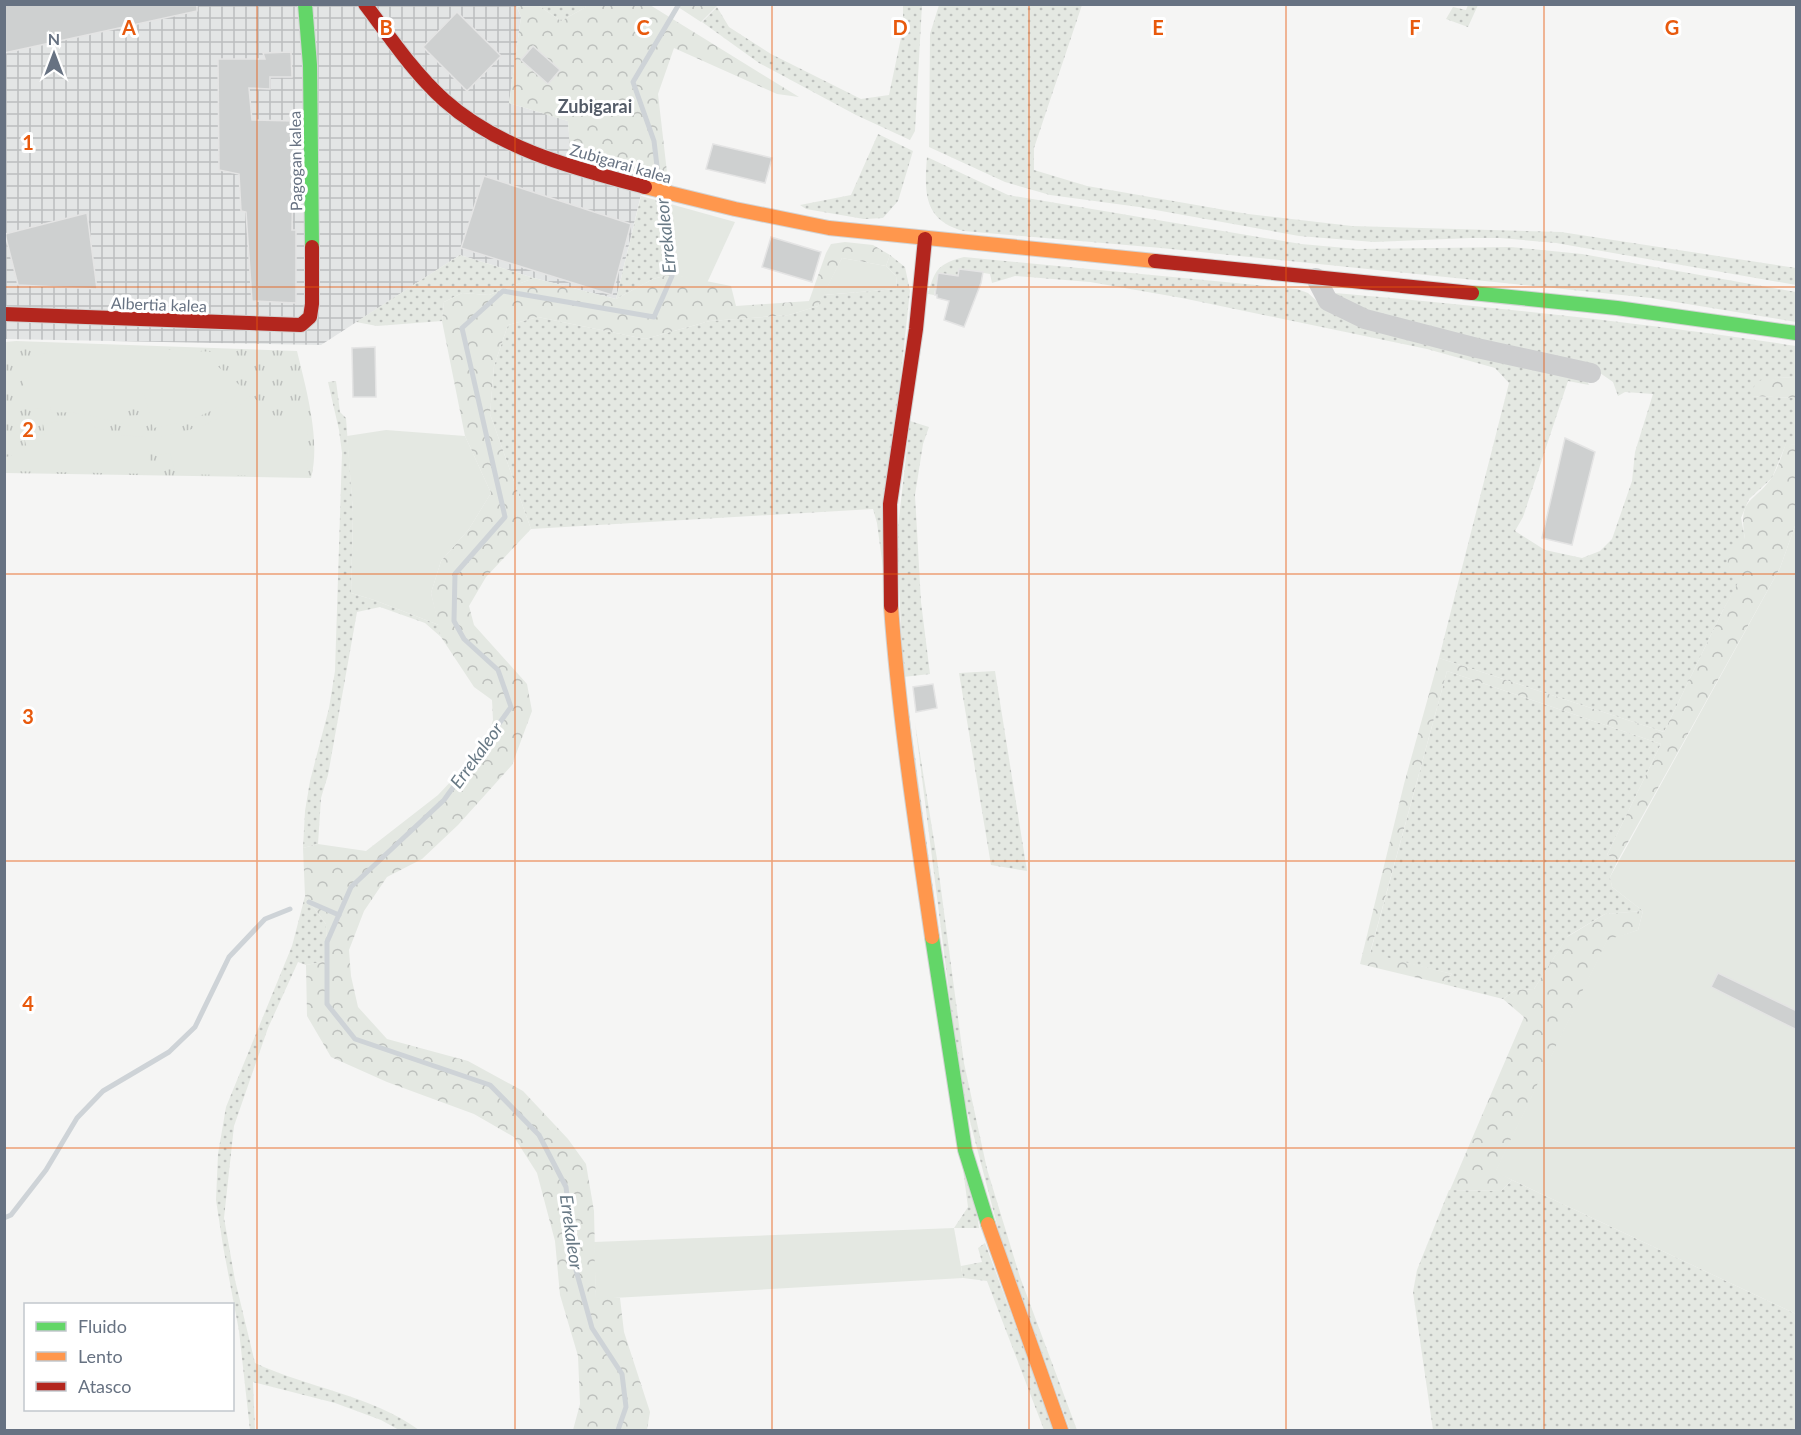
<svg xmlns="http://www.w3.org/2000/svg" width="1801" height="1435" viewBox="0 0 1801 1435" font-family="Lato,sans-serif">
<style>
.industrial{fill:url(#industrial-grid)}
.grass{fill:url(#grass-dots)}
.forest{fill:url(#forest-crowns)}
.park{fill:url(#park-tufts)}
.garden{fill:#e4e8e2}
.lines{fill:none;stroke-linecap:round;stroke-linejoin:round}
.stream{stroke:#ced3d7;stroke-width:5}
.building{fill:#ced0d0;stroke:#e4e4e4;stroke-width:1.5}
.fast-casing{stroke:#d2d3d3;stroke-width:16}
.slow-casing{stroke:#d2d3d3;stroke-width:16}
.jam-casing{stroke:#d2d3d3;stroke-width:16}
.street{stroke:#cdcecf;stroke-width:20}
.fast{stroke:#63d668;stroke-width:14}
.slow{stroke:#ff974d;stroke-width:14}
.jam{stroke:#b3261e;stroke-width:14}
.grid{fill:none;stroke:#e8590c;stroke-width:1.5;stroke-opacity:0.55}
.labels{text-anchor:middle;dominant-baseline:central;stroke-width:6;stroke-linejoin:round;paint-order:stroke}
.street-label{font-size:16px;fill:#677282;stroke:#fff}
.neighbourhood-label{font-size:18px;font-weight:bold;fill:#545c68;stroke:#fff}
.water-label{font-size:18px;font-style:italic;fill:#687985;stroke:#fff}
.grid-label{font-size:20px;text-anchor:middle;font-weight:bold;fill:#e8590c;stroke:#fff;stroke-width:6;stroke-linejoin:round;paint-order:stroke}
</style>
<defs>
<pattern id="industrial-grid" width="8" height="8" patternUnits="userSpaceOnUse" patternTransform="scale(1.5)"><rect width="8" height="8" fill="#e3e5e5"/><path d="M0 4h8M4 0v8" fill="none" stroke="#bcbebf"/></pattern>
<pattern id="grass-dots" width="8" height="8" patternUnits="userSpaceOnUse" patternTransform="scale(1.5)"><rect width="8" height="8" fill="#e4e8e2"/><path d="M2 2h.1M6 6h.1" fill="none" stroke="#bdc0bd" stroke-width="1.8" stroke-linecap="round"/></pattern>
<pattern id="forest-crowns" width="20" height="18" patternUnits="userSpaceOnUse" patternTransform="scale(1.5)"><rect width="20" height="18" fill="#e4e8e2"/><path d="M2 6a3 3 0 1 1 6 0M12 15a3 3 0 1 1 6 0" fill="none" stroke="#bdc0bd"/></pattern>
<pattern id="park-tufts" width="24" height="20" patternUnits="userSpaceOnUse" patternTransform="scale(1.5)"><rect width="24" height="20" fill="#e4e8e2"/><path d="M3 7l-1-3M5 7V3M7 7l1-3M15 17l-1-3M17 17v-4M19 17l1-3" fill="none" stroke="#bdc0bd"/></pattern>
</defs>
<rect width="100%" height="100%" fill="#f5f5f4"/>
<polygon class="industrial" points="4,5 516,5 521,17 509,103 568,121 570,146 567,154 645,178 616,299 534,278 460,255 321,345 5,339"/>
<g class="grass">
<polygon points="585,4 586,7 561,21 538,5"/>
<polygon points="903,5 922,5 915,131 910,140 856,115 759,63 702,22 717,7 729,27 771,54 861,99 889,95 903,28"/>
<polygon points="939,5 1082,5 1034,148 1034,170 1087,186 1248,214 1352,226 1561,232 1796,268 1796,285 1556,243 1500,238 1471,238 1374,242 1299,236 1139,207 1050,195 1005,182 929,147 930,34"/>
<polygon points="1468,5 1478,5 1468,27 1446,19 1453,7 1466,10"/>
<polygon points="878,134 913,151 898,201 883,218 864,219 806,209 800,205 851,195"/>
<path d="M927 157 1008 195 1301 244 1357 249 1511 247 1582 254 1796 292V322L1651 298 1161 248 964 231C924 221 924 193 927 157Z"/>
<polygon points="641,196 663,202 671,274 653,279 616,299"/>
<polygon points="460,255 534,278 489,295 462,293 444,302 442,321 377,326 356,322"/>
<polygon points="890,255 905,267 910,291 884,528 979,1228 954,1228 968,1207 877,523 873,509 531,529 490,414 494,366 508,325 538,317 645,339 710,321 789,315 818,306 823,295 897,289 896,276 886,266"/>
<path d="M964 257 1297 289 1308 293 1320 304 1586 379 1589 385 1568 381 1523 517 1515 531 1545 550 1582 558 1600 551 1612 539 1632 481 1635 452 1653 394 1625 392 1618 396 1613 382 1600 373 1377 320 1330 296 1335 293C1490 307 1643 322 1796 346V378L1776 377 1751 396 1796 398V445L1786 444 1772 478 1749 499 1741 518 1745 539 1741 579 1723 610 1664 732 1439 658 1509 383 1495 368 1427 349 1182 298 1090 282 1015 276 992 283 990 274 959 269 958 276 938 274 934 295 928 294C935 269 938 264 964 257Z"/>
<polygon points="336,381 340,412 346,418 353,512 351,593 374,600 439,625 441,637 425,623 380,607 357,612 328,775 321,798 318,844 303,848 305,811 310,781 329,708 335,671 342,453 339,430 328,382"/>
<polygon points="910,421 929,427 923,444 915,495 921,602 930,674 903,677 897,536"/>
<polygon points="995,671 1027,871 991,865 959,673"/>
<polygon points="1447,671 1661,744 1607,855 1618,860 1610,877 1612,887 1643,911 1605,914 1568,936 1534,989 1516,990 1503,999 1443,984 1452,974 1370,954"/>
<polygon points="915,723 937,859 964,1063 987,1169 1020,1277 1077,1430 1070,1430 1000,1236 961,1087"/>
<path d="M305 896 326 924 327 961 306 965 298 962 268 1028 234 1126 224 1218 235 1280 255 1363C308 1388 371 1395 419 1430H399L381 1420 335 1403 253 1382 255 1430H250L239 1331 223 1246 216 1200 218 1154 226 1107 292 946Z"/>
<polygon points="1512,1180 1796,1314 1796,1430 1433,1430 1413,1292 1417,1270 1449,1190 1501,1191"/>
<polygon points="985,1243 1054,1430 1044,1430 987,1281 963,1278 961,1266 982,1262 978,1248"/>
</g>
<g class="forest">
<polygon points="516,4 538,5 561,21 586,7 585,5 650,5 799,97 777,94 674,48 658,94 668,181 567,154 570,146 568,121 509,103 521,17"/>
<polygon points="675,5 718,5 701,22"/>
<polygon points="845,242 873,245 890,255 886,266 842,258 818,306 789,315 710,321 645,339 538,317 508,325 494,366 490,414 531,529 486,577 469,606 474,625 527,684 532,711 512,765 458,825 422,859 387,877 364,911 349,950 351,976 358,1007 387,1039 468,1061 523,1091 568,1139 586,1164 594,1211 596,1298 620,1298 624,1332 650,1412 647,1430 573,1430 580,1404 578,1356 560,1295 555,1241 537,1173 514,1137 474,1114 387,1082 331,1057 307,1016 306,965 327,961 326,924 305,896 303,848 318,844 366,851 438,795 485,745 493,720 492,700 474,687 441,637 431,593 441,561 469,529 491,493 465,436 442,321 444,302 462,293 489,295 534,278 616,299 653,279 671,274 731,286 736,306 809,301 826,253 831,244"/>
<path d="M1776 377 1796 378V398L1751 396C1755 379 1760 380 1776 377Z"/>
<path d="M1786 443 1796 445V523L1780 568 1618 860 1607 855 1661 744 1447 671 1370 953 1452 974 1443 984 1360 964 1404 784 1439 658 1664 732 1723 610 1740 579 1727 567 1730 546 1745 539C1738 498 1751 505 1771 479 1778 469 1782 454 1786 443Z"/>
<polygon points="1643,911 1638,930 1607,941 1496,1171 1512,1180 1501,1191 1450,1190 1524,1017 1503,999 1516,990 1534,989 1567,937 1605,914"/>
</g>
<path class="park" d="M16 341 297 351C306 389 321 440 311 478L5 473V342Z"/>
<g class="garden">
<polygon points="663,202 735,222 707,283 671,274"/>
<polygon points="842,258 886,266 896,276 897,289 823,295"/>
<path d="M46 343 215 352V364L244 389C217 412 188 423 153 428L144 393 124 396 129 416 139 415 142 428C112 423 82 409 52 413L50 407 35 409 30 389H24L22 379 32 377 27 357 48 353Z"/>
<path d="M251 395 279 420 299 421 307 426 308 477 176 474 170 453 160 455 155 437C192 432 223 421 251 395Z"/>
<polygon points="58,421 78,422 121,435 145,437 153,474 5,471 5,457 28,453 24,437 45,434 43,424"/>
<polygon points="386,430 465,436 491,493 469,529 441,561 431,593 439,625 374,600 351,593 353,512 347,436"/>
<polygon points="1796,523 1796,1314 1495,1172 1607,940 1638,930 1643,911 1612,887 1610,877 1780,568"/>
<polygon points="954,1228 963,1278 596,1299 594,1242"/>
</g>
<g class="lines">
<g class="stream">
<polyline points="659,183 654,141 633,82 679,4"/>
<polyline points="309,902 339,915"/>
<polyline points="4,1218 11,1215 46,1170 77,1118 103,1091 169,1052 195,1027 229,957 265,919 290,909"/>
<polyline points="618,1430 626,1407 622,1374 592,1328 576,1270 566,1187 539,1135 490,1085 355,1039 327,1004 327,942 351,887 444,800 511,707 498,670 464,639 454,621 455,574 505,517 462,328 503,291 654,317 672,276 662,201"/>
</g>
</g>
<g class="building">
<polygon points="4,4 197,4 197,11 4,53"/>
<polygon points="457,12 501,56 467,91 423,47"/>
<polygon points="533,46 560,70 548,84 521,60"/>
<polygon points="291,52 292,77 270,77 270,89 249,88 252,120 294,121 292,230 296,230 296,303 252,301 246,212 241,211 239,174 219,170 218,59 265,59 263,53"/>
<polygon points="713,144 772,158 765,183 706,169"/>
<polygon points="484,176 631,224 612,295 461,248"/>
<polygon points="87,213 97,289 18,285 5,234"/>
<polygon points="771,237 821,252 812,282 762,267"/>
<polygon points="959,269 983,272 981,283 964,327 944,320 949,301 937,298 937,295 935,295 938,273 958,276"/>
<polygon points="375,347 376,397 353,397 352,348"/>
<polygon points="1565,438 1595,452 1572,545 1542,538"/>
<polygon points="933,684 937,708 916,712 913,687"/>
<polygon points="1718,973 1797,1011 1797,1030 1711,987"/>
</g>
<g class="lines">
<defs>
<g id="fast">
<polyline points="305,4 310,65 312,247"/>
<polyline points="1472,293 1617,308 1796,333"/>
<polyline points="932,937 965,1150 988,1224"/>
</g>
<g id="slow">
<polyline points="645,187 735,209 829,228 1155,261"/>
<path d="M891 606C899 717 916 827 932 937"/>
<polyline points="988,1224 1061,1430"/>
</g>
<g id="jam">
<path d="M365 4C390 37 413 72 444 100 500 150 574 168 645 187"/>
<polyline points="1155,261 1472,293"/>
<polyline points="4,314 301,325 310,317 312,304 312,247"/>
<polyline points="891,606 890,504 916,329 925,239"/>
</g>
</defs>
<use href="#fast" class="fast-casing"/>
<use href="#slow" class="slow-casing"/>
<use href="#jam" class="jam-casing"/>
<polyline class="street" points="1316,278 1328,301 1365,319 1477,348 1591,373"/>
<use href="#fast" class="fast"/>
<use href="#slow" class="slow"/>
<use href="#jam" class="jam"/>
</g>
<path class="grid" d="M257 4V1430M515 4V1430M772 4V1430M1029 4V1430M1286 4V1430M1544 4V1430M4 287H1796M4 574H1796M4 861H1796M4 1148H1796"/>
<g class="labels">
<g class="street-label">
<text transform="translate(295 161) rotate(-91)">Pagogan kalea</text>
<text transform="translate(621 163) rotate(16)">Zubigarai kalea</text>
<text transform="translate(159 304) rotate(2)">Albertia kalea</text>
</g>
<g class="neighbourhood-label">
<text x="595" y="106">Zubigarai</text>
</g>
<g class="water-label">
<text transform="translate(665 236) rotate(-96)">Errekaleor</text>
<text transform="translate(476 755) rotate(-54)">Errekaleor</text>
<text transform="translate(572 1232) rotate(82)">Errekaleor</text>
</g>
</g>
<g class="grid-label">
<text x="129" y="35">A</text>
<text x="386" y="35">B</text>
<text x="643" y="35">C</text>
<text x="900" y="35">D</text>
<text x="1158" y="35">E</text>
<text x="1415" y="35">F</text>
<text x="1672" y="35">G</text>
<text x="28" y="150">1</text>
<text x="28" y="437">2</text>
<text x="28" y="724">3</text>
<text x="28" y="1011">4</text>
</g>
<rect width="1801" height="1435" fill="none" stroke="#677282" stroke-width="12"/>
<rect x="24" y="1303" width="210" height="108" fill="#ffffff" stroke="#c2c7cd" stroke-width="1.5"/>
<rect x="36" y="1322" width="30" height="9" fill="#63d668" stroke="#c2c7cd" stroke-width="1.5"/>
<text x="78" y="1333" font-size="18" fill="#677282">Fluido</text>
<rect x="36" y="1352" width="30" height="9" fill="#ff974d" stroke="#c2c7cd" stroke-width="1.5"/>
<text x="78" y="1363" font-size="18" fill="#677282">Lento</text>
<rect x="36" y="1382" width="30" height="9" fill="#b3261e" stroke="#c2c7cd" stroke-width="1.5"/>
<text x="78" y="1393" font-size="18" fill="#677282">Atasco</text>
<g transform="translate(54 54)" stroke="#ffffff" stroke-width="4.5" paint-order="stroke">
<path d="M0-4.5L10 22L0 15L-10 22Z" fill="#677282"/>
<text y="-9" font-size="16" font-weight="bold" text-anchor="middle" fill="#677282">N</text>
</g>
</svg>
